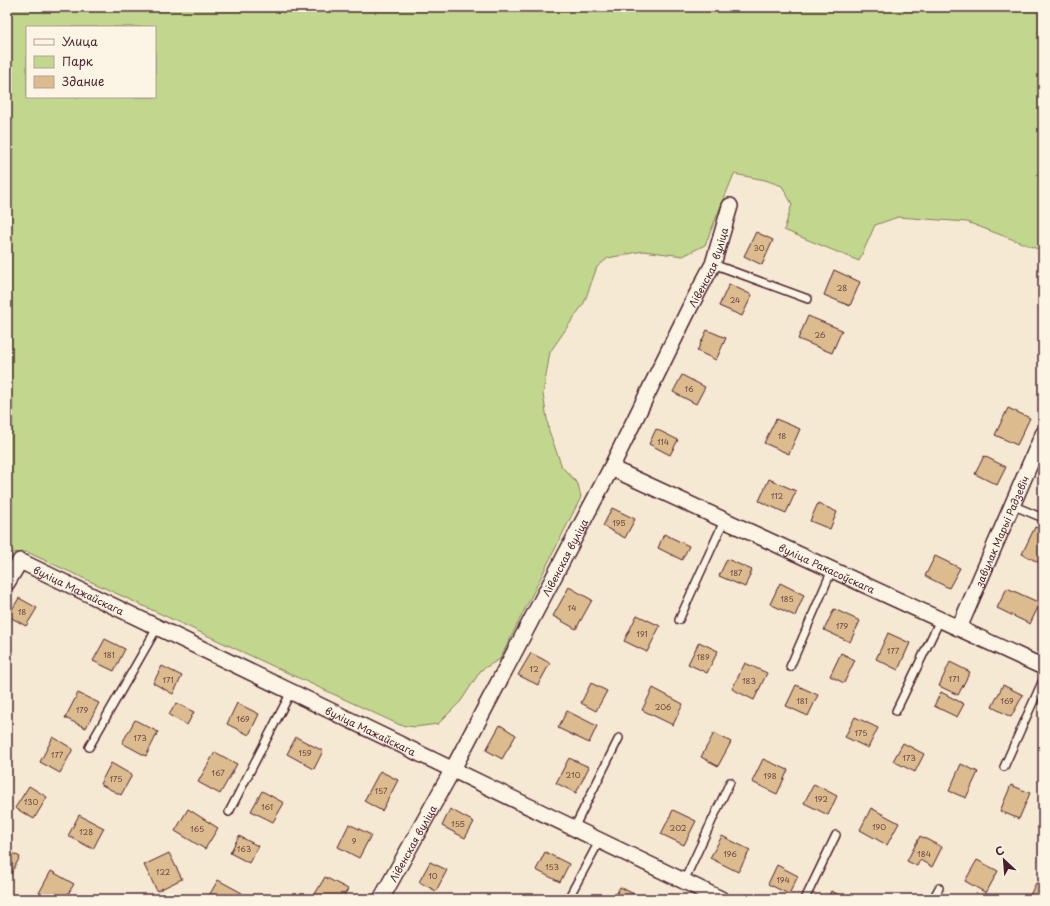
<svg xmlns="http://www.w3.org/2000/svg" width="1050" height="906" viewBox="0 0 1050 906" font-family="'Playpen Sans',sans-serif">
<style>
.green{fill:#c1d78d;stroke:#867b5c;fill-rule:evenodd}
.building{fill:#dcbb8f;stroke:#4a1f2b}
.lines{fill:none;stroke-linecap:round;stroke-linejoin:round}
.lane-casing{stroke:#4a1f2b;stroke-width:10}
.street-casing{stroke:#4a1f2b;stroke-width:18}
.lane{stroke:#fcf5e5;stroke-width:7}
.street{stroke:#fcf5e5;stroke-width:15}
.labels{text-anchor:middle;dominant-baseline:central;stroke-width:4;stroke-linejoin:round;paint-order:stroke}
.number-label{font-size:8px;fill:#6e4644}
.street-label{font-size:10px;fill:#4a1f2b;stroke:#fcf5e5}
</style>
<rect width="100%" height="100%" fill="#f6e9d4"/>
<filter id="ink" filterUnits="userSpaceOnUse"><feTurbulence type="fractalNoise" baseFrequency=".025" numOctaves="2"/><feDisplacementMap in="SourceGraphic" scale="8" xChannelSelector="R" yChannelSelector="G"/><feConvolveMatrix kernelMatrix="1 2 1 2 8 2 1 2 1" color-interpolation-filters="sRGB"/></filter>
<g filter="url(#ink)">
<path class="green" d="M7 7H1043V251L967 222 898 217 875 225 859 261 784 230 792 204 782 186 765 180 734 174 705 245 683 256 643 251 608 258 597 267 584 303 550 352 543 394 549 431 562 467 578 484 581 497 500 659 481 670 461 701 438 724 415 727 400 725 27 552 12 553 7 561ZM27 27H155V97H27Z"/>
<g class="building">
<polygon points="756,232 773,240 762,265 744,256"/>
<polygon points="834,270 860,282 850,306 824,295"/>
<polygon points="729,284 752,295 742,316 719,306"/>
<polygon points="808,316 842,330 832,353 798,339"/>
<polygon points="707,330 726,338 716,360 697,351"/>
<polygon points="682,375 705,387 696,404 673,392"/>
<polygon points="1008,408 1030,418 1017,445 995,435"/>
<polygon points="776,419 800,429 789,454 764,443"/>
<polygon points="656,429 678,440 670,455 649,444"/>
<polygon points="984,456 1006,467 997,485 975,474"/>
<polygon points="769,479 796,491 786,513 759,501"/>
<polygon points="818,503 837,512 830,529 810,521"/>
<polygon points="612,508 635,519 625,538 603,526"/>
<polygon points="1035,527 1043,530 1043,557 1040,563 1022,554"/>
<polygon points="664,534 689,546 682,560 658,548"/>
<polygon points="935,556 960,568 949,588 925,576"/>
<polygon points="727,559 752,570 745,587 719,576"/>
<polygon points="780,583 804,595 795,616 770,604"/>
<polygon points="569,587 592,600 576,629 553,616"/>
<polygon points="1007,588 1040,603 1030,624 997,608"/>
<polygon points="19,598 37,608 26,626 8,616"/>
<polygon points="834,609 860,621 850,642 824,630"/>
<polygon points="637,615 660,626 647,652 624,641"/>
<polygon points="888,633 910,643 898,670 876,659"/>
<polygon points="105,639 125,649 114,671 93,661"/>
<polygon points="699,642 718,651 707,673 688,664"/>
<polygon points="531,653 550,663 538,685 518,675"/>
<polygon points="841,653 855,660 844,683 830,676"/>
<polygon points="950,662 970,672 958,695 939,686"/>
<polygon points="745,663 767,673 754,700 732,689"/>
<polygon points="162,666 182,676 173,694 153,683"/>
<polygon points="591,683 607,691 596,711 581,703"/>
<polygon points="796,685 818,695 808,716 786,706"/>
<polygon points="1003,685 1023,695 1011,717 992,707"/>
<polygon points="653,688 683,704 673,725 642,710"/>
<polygon points="941,692 964,704 957,717 934,706"/>
<polygon points="78,693 99,703 86,728 65,718"/>
<polygon points="176,703 194,712 187,725 169,715"/>
<polygon points="237,703 259,714 249,735 227,724"/>
<polygon points="567,711 597,726 589,743 558,728"/>
<polygon points="855,717 878,728 868,748 845,737"/>
<polygon points="135,720 158,732 146,756 122,743"/>
<polygon points="500,725 516,735 502,759 486,750"/>
<polygon points="714,733 731,742 718,766 701,757"/>
<polygon points="53,737 73,749 60,773 40,762"/>
<polygon points="296,737 323,751 314,769 287,754"/>
<polygon points="903,743 924,754 915,772 893,761"/>
<polygon points="215,752 237,764 220,794 198,782"/>
<polygon points="569,758 589,767 576,793 556,783"/>
<polygon points="763,759 788,770 777,794 752,782"/>
<polygon points="111,763 132,775 121,795 100,784"/>
<polygon points="961,764 978,772 966,798 949,791"/>
<polygon points="380,771 398,780 382,811 364,801"/>
<polygon points="814,784 837,796 828,815 804,803"/>
<polygon points="1011,785 1030,793 1019,819 1000,811"/>
<polygon points="29,786 47,797 34,819 15,808"/>
<polygon points="262,791 284,803 273,822 251,811"/>
<polygon points="871,808 899,823 887,845 860,830"/>
<polygon points="188,809 218,828 205,849 175,831"/>
<polygon points="450,809 474,822 465,838 442,826"/>
<polygon points="673,810 696,821 684,845 661,834"/>
<polygon points="79,815 104,828 93,849 68,836"/>
<polygon points="349,824 371,835 359,858 338,847"/>
<polygon points="239,836 258,846 249,863 230,853"/>
<polygon points="722,836 750,850 738,872 710,858"/>
<polygon points="920,836 942,847 932,867 920,860 917,866 907,861"/>
<polygon points="7,850 20,857 9,877 7,876"/>
<polygon points="545,852 569,864 560,882 536,870"/>
<polygon points="169,853 182,879 157,891 144,865"/>
<polygon points="977,860 998,871 986,893 965,881"/>
<polygon points="430,862 447,870 436,891 419,882"/>
<polygon points="777,865 798,876 789,894 768,884"/>
<polygon points="51,871 74,884 65,899 50,899 39,893"/>
<polygon points="325,877 348,889 342,899 312,899"/>
<polygon points="218,880 242,893 239,899 207,899"/>
<polygon points="1036,883 1043,886 1043,899 1028,899"/>
<polygon points="620,887 644,899 614,899"/>
<polygon points="831,891 848,899 827,899"/>
</g>
<g class="lines">
<defs>
<g id="lane">
<polyline points="713,264 808,299"/>
<polyline points="1012,505 1043,518"/>
<polyline points="679,620 724,521"/>
<polyline points="790,667 832,570"/>
<polyline points="896,711 940,620"/>
<polyline points="89,747 157,628"/>
<polyline points="1004,767 1043,680"/>
<polyline points="229,812 291,692"/>
<polyline points="574,828 619,738"/>
<polyline points="684,881 730,782"/>
<polyline points="568,899 600,840"/>
<polyline points="805,899 836,835"/>
<polyline points="933,899 939,888"/>
</g>
<g id="street">
<path id="s1" d="M611 468 1043 667"/>
<path id="s2" d="M7 583 20 561 721 899"/>
<path id="s3" d="M959 628 1043 434"/>
<path id="s4" d="M381 899 453 769 611 468 690 307 713 264 730 206"/>
</g>
</defs>
<use href="#lane" class="lane-casing"/>
<use href="#street" class="street-casing"/>
<use href="#lane" class="lane"/>
<use href="#street" class="street"/>
</g>
</g>
<g class="labels">
<g class="number-label">
<text x="759" y="248">30</text>
<text x="842" y="288">28</text>
<text x="735" y="300">24</text>
<text x="820" y="335">26</text>
<text x="689" y="389">16</text>
<text x="782" y="436">18</text>
<text x="663" y="442">114</text>
<text x="777" y="496">112</text>
<text x="619" y="523">195</text>
<text x="736" y="573">187</text>
<text x="787" y="599">185</text>
<text x="572" y="608">14</text>
<text x="22" y="612">18</text>
<text x="842" y="626">179</text>
<text x="642" y="634">191</text>
<text x="893" y="651">177</text>
<text x="109" y="655">181</text>
<text x="703" y="657">189</text>
<text x="534" y="669">12</text>
<text x="954" y="679">171</text>
<text x="168" y="680">171</text>
<text x="749" y="681">183</text>
<text x="802" y="701">181</text>
<text x="1007" y="701">169</text>
<text x="663" y="707">206</text>
<text x="82" y="710">179</text>
<text x="243" y="719">169</text>
<text x="861" y="733">175</text>
<text x="140" y="738">173</text>
<text x="305" y="753">159</text>
<text x="57" y="755">177</text>
<text x="909" y="758">173</text>
<text x="218" y="773">167</text>
<text x="573" y="775">210</text>
<text x="770" y="776">198</text>
<text x="116" y="779">175</text>
<text x="381" y="791">157</text>
<text x="821" y="799">192</text>
<text x="31" y="802">130</text>
<text x="267" y="807">161</text>
<text x="458" y="824">155</text>
<text x="879" y="827">190</text>
<text x="678" y="828">202</text>
<text x="197" y="829">165</text>
<text x="86" y="832">128</text>
<text x="354" y="841">9</text>
<text x="244" y="849">163</text>
<text x="730" y="854">196</text>
<text x="924" y="854">184</text>
<text x="552" y="867">153</text>
<text x="163" y="872">122</text>
<text x="433" y="876">10</text>
<text x="783" y="880">194</text>
</g>
<g class="street-label">
<text stroke="none"><textPath href="#s4" startOffset="712">Лівенская вуліца</textPath></text>
<text stroke="none"><textPath href="#s3" startOffset="106">завулак Марыі Радзевіч</textPath></text>
<text stroke="none"><textPath href="#s4" startOffset="388">Лівенская вуліца</textPath></text>
<text stroke="none"><textPath href="#s1" startOffset="238">вуліца Ракасоўскага</textPath></text>
<text stroke="none"><textPath href="#s2" startOffset="91">вуліца Мажайскага</textPath></text>
<text stroke="none"><textPath href="#s2" startOffset="415">вуліца Мажайскага</textPath></text>
<text stroke="none"><textPath href="#s4" startOffset="64">Лівенская вуліца</textPath></text>
</g>
</g>
<rect width="1050" height="906" fill="none" stroke="#fcf5e5" stroke-width="24"/>
<rect x="12" y="12" width="1026" height="882" fill="none" stroke="#4a1f2b" stroke-width="1.5" filter="url(#ink)"/>
<rect x="26" y="26" width="130" height="72" fill="#fcf5e5" stroke="#b59f9b"/>
<rect x="34" y="39" width="20" height="6" fill="#fcf5e5" stroke="#b59f9b"/>
<text x="62" y="46" font-size="12" fill="#4a1f2b">Улица</text>
<rect x="34" y="56" width="20" height="12" fill="#c1d78d" stroke="#b59f9b"/>
<text x="62" y="66" font-size="12" fill="#4a1f2b">Парк</text>
<rect x="34" y="76" width="20" height="12" fill="#dcbb8f" stroke="#b59f9b"/>
<text x="62" y="86" font-size="12" fill="#4a1f2b">Здание</text>
<g transform="translate(1004 860) rotate(334)" stroke="#fcf5e5" stroke-width="3" paint-order="stroke">
<path d="M0-3L7 15L0 10L-7 15Z" fill="#4a1f2b"/>
<text y="-6" font-size="11" font-weight="bold" text-anchor="middle" fill="#4a1f2b">С</text>
</g>
</svg>
